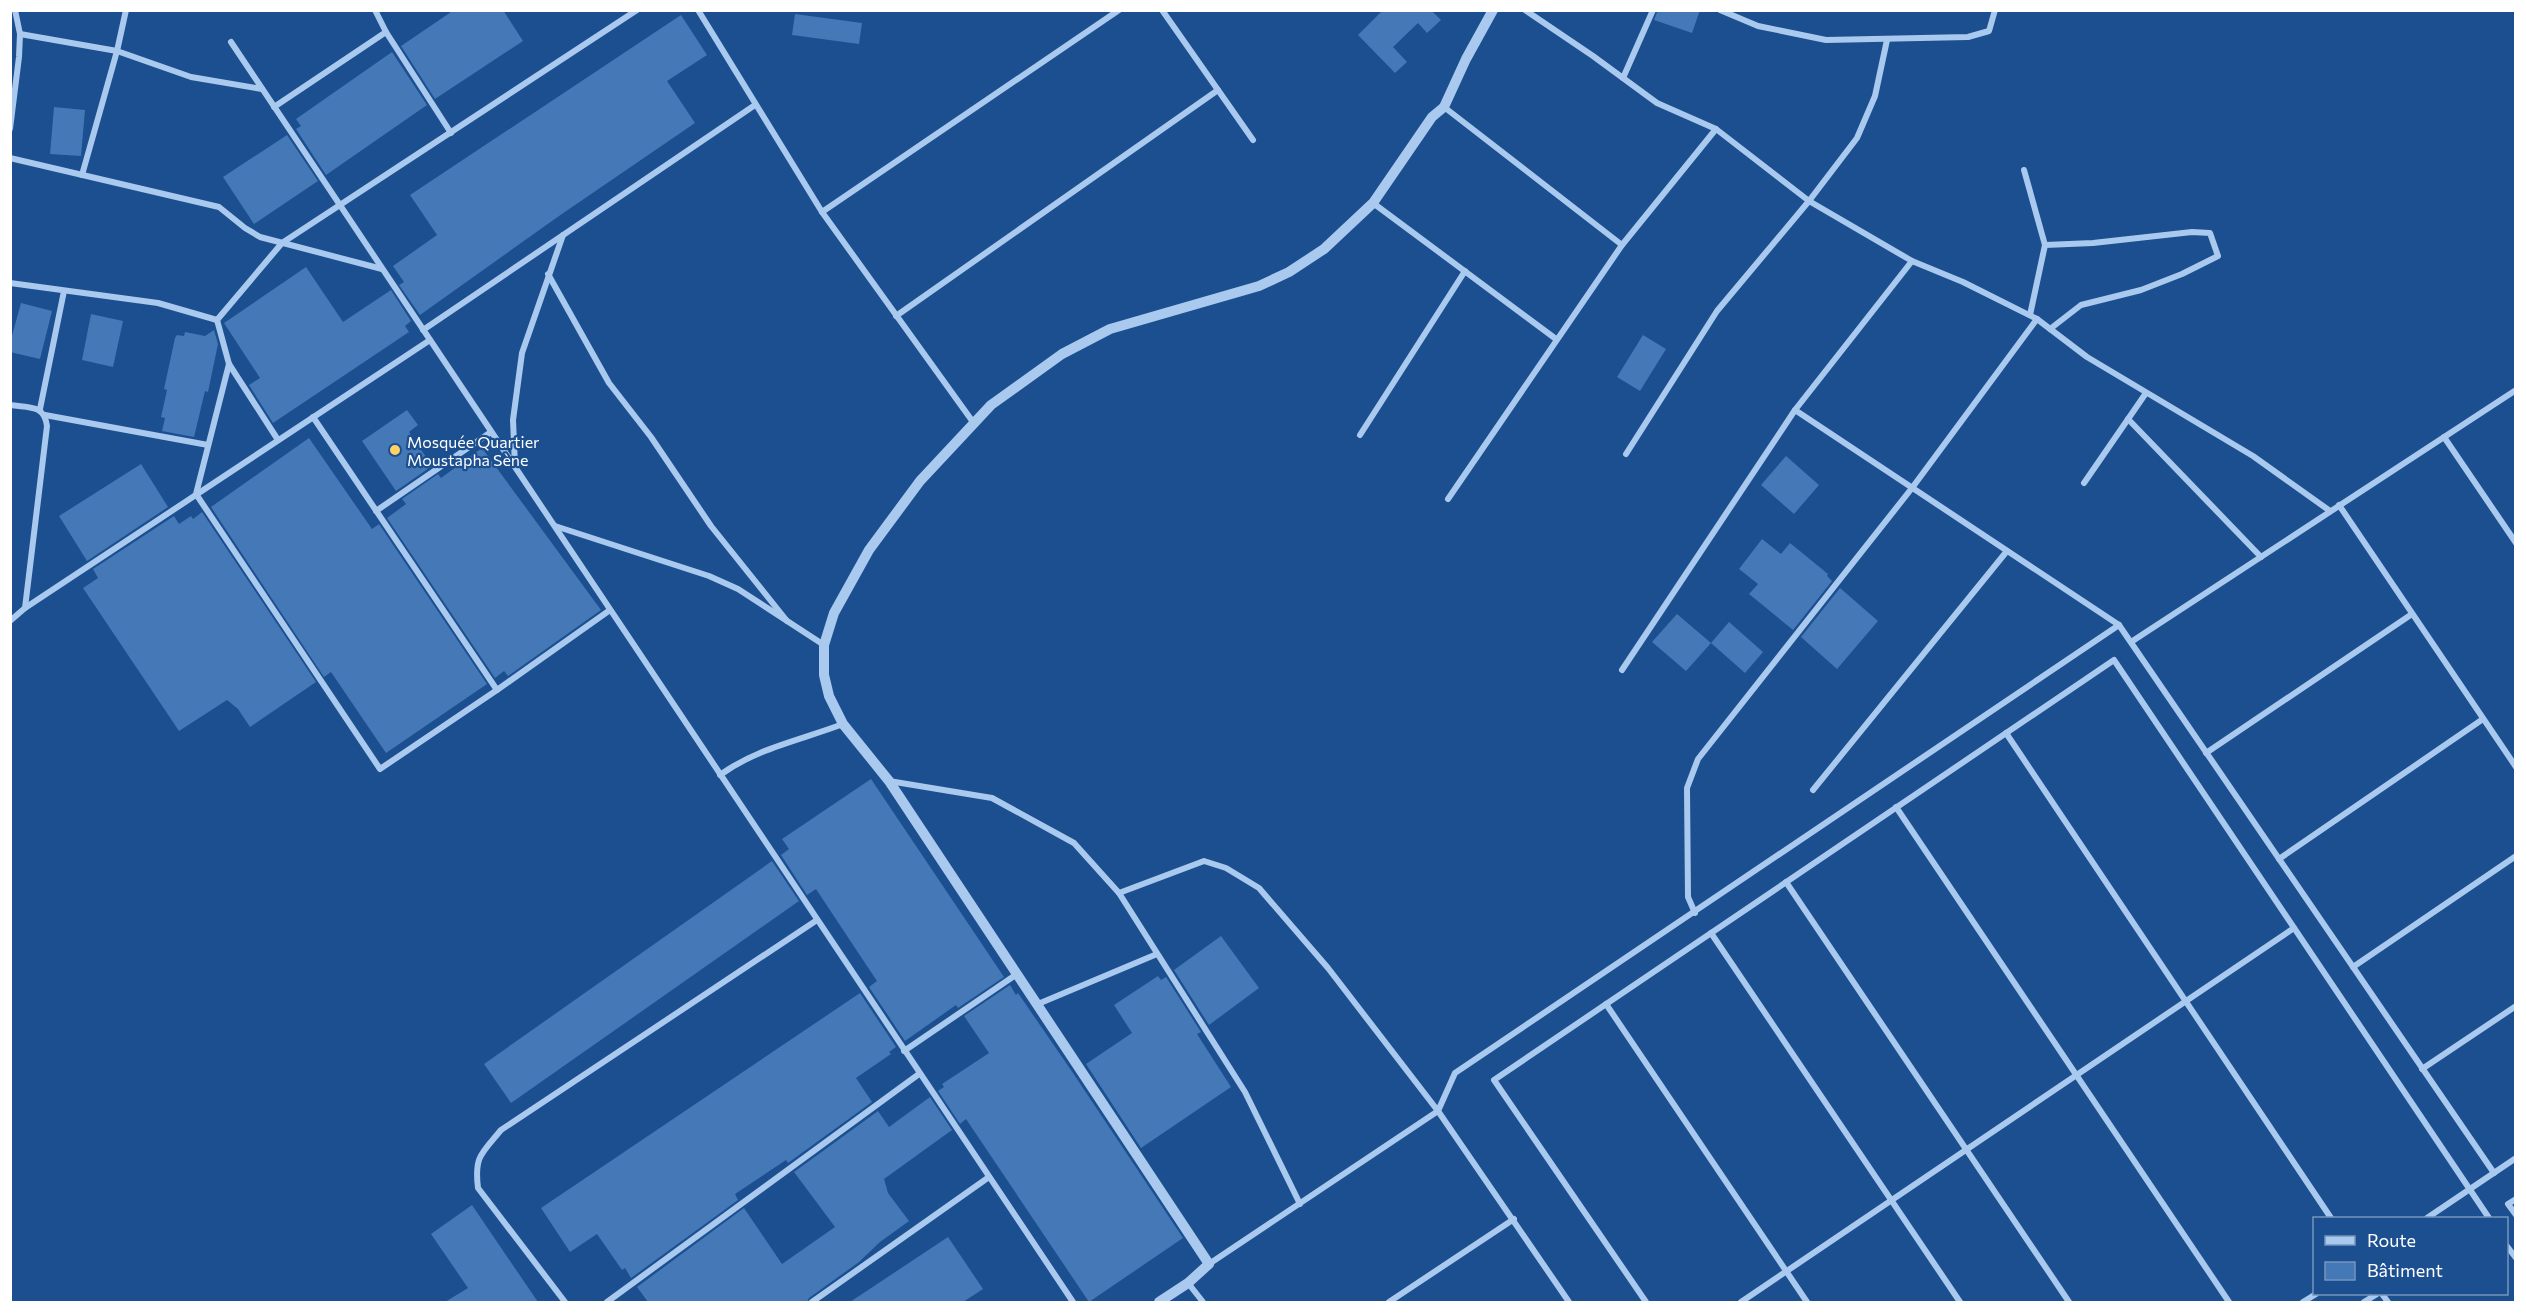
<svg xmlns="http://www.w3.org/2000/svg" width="2526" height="1313" viewBox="0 0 2526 1313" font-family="Commissioner,sans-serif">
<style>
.building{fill:#4478b7}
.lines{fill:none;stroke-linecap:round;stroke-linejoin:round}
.minor{stroke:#a9c9ee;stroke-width:6}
.tertiary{stroke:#a9c9ee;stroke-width:10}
.poi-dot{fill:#ffd166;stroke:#1b4f8f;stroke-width:2}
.labels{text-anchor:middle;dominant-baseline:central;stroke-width:4.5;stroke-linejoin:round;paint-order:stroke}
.poi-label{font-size:16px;fill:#fff;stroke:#1b4f8f;text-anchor:start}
</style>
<rect width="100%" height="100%" fill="#1b4f8f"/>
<g class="building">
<polygon points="454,10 503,10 523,41 435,99 401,46"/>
<polygon points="1383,10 1431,10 1441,20 1427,33 1418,23 1393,47 1407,62 1395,73 1358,35"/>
<polygon points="1658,10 1700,10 1692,33 1654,20"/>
<polygon points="795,14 862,23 859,44 792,35"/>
<polygon points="681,15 707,55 667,81 695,123 559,216 420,315 399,285 404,282 393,266 437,235 410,195"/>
<polygon points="392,52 427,105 326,175 296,129 301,126 296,119"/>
<polygon points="54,107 85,110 81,156 50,154"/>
<polygon points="287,135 318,181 254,224 223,177"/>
<polygon points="306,267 343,322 391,290 411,321 405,326 409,332 273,423 249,385 260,378 224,323"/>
<polygon points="21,303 52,311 40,359 10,352 10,343"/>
<polygon points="91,314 123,321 113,367 82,360"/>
<polygon points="214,330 218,344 208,392 205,391 194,437 162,431 165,418 161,417 167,390 164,389 175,338 177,335 184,336 185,332 205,336"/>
<polygon points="1643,335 1666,349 1640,391 1617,377"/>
<polygon points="407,410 418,425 409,432 432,466 396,491 362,441"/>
<polygon points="309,438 372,529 379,524 487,684 386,753 331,672 324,677 211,507"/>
<polygon points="482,448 601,610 508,676 504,671 495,678 387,518 406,504 402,499 438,474 441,478"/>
<polygon points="1786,456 1819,485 1794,514 1761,485"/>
<polygon points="141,464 168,507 87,561 59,516"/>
<polygon points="202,512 316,682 250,727 238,709 227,700 179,731 83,588 98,578 93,569 174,516 179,524 191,516 193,519"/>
<polygon points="1762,539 1781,554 1790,543 1828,574 1827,576 1832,581 1793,630 1749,594 1758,584 1739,569"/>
<polygon points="1840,588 1878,621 1837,669 1801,637"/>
<polygon points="1677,614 1711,643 1686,671 1652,642"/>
<polygon points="1729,622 1763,652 1745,673 1711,643"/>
<polygon points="871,779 1004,977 958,1008 956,1005 905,1041 869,987 877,981 857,951 816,889 807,895 781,855 789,849 782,839"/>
<polygon points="772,861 799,901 511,1103 484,1064"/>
<polygon points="1221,936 1259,988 1209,1025 1174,970"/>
<polygon points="1158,976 1161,980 1166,977 1201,1032 1197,1034 1231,1087 1141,1148 1086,1064 1132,1033 1114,1005"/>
<polygon points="1010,985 1016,995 1018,993 1073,1073 1183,1238 1089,1302 966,1119 960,1124 938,1091 944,1087 942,1084 989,1053 964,1016"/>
<polygon points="860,993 896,1047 889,1052 891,1054 856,1078 872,1102 788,1163 786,1160 735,1194 738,1200 631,1278 625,1268 622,1270 597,1234 570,1252 541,1208"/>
<polygon points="930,1097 952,1130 884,1179 888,1193 909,1221 880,1242 859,1262 809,1298 807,1302 648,1302 637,1287 744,1208 782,1264 835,1227 794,1172 878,1111 889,1127"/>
<polygon points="472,1205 491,1233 538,1302 445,1302 468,1288 431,1234"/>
<polygon points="948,1237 983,1289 963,1302 850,1302"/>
</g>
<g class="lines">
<g class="minor">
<polyline points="126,10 117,51 191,77 262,89"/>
<polyline points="375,10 386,32 451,133"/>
<polyline points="698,10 822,212 973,422"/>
<polyline points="1162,10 1253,140"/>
<polyline points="1525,10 1593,56 1657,103 1716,129 1809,201 1912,261 1963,282 2037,319 2087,357 2253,456 2330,511"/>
<polyline points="1720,10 1758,26 1826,40 1968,37 1989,31 1995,10"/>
<polyline points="20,34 117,51 82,175"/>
<polyline points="231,42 1073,1302"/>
<polyline points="1623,78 1653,10"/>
<polyline points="274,107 386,32"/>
<polyline points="1444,107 1622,245"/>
<polyline points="10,129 19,57 20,34 15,10"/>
<polyline points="10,158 219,207 245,228 260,237 382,269"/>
<polyline points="2024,170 2045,245 2030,315"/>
<polyline points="1373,203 1556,339"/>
<polyline points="822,212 1119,10"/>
<polyline points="2045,245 2093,243 2192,232 2210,233 2218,256 2182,274 2141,290 2081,305 2050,329"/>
<polyline points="548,274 609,383 651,437 711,526 787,621"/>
<polyline points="10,283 158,303 217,320"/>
<polyline points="896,316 1218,90"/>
<polyline points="217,320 282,243 637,10"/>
<polyline points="217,320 229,364 278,440"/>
<polyline points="423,330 755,105"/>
<polyline points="229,364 196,494 380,769 497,690 610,610"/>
<path d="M10 405C29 408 44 404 47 426L25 608"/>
<polyline points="40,409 64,291"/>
<polyline points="1795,410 2119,625 2494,1173"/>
<polyline points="45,415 208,445"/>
<polyline points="313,417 497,690"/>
<polyline points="2128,419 2261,557"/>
<polyline points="1360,435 1465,271"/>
<polyline points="2444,437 2516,543"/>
<polyline points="1626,454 1717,311 1809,201 1857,138 1875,96 1887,40"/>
<polyline points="515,466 513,420 522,353 563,235"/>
<polyline points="2084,483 2146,393"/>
<polyline points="1448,499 1622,245 1716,129"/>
<polyline points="2339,505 2516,767"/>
<polyline points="376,511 491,432"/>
<polyline points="555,526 709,576 738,589 824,645"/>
<polyline points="10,621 25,608 430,340"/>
<polyline points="2131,642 2516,390"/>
<polyline points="1622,670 1795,410 1912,261"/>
<polyline points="2006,733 2331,1218"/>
<polyline points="2206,753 2412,614"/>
<path d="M720 775C757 748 801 740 843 724"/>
<polyline points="889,781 992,798 1074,843 1119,893 1204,861 1226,868 1259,888 1328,968 1438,1111 1569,1302"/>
<polyline points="1813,790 2007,551"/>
<polyline points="1896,807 2229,1302"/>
<polyline points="2279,859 2483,719"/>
<polyline points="1786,882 2069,1302"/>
<polyline points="1119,893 1245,1092 1300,1204"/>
<polyline points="1695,913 1688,897 1687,788 1698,759 1912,488 2037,319"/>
<polyline points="1711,933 1960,1302"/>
<polyline points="2353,967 2516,856"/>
<polyline points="1038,1004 1157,954"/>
<polyline points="1606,1004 1807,1302"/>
<polyline points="904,1051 1017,974"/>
<polyline points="2422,1069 2516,1006"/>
<polyline points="2516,1199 2508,1204 2516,1215"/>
<polyline points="2427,1218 2516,1158"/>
<polyline points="2506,1245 2516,1258"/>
<polyline points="1209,1264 1438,1111 1455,1073 2119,625"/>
<polyline points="1188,1283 1203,1302"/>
<polyline points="2382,1294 2388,1302"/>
<path d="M565 1302 478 1188C474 1156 482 1153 501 1130L817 920"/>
<polyline points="607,1302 919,1074"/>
<polyline points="812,1302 989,1177"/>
<polyline points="1389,1302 1514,1219"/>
<polyline points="1646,1302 1494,1080 2114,660 2489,1218"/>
<polyline points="1741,1302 2294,928"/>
<polyline points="2303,1302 2316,1294"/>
<polyline points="2364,1302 2377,1294"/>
</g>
<polyline class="tertiary" points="1159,1302 1188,1283 1209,1264 889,781 843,724 829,696 824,675 824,645 834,613 869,550 920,481 991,405 1062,354 1110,329 1259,286 1289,272 1324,249 1373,203 1432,117 1444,107 1466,59 1493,10"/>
</g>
<circle class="poi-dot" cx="395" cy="450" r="6"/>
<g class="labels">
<g class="poi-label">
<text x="407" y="441">Mosquée Quartier<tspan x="407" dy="18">Moustapha Sène</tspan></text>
</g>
</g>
<rect width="2526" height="1313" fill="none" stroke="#ffffff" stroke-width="24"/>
<rect x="2313" y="1217" width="195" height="78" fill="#1b4f8f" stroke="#7695bc" stroke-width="1.5"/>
<rect x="2325" y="1236" width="30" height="9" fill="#a9c9ee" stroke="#7695bc" stroke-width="1.5"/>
<text x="2367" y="1247" font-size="18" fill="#ffffff">Route</text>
<rect x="2325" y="1262" width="30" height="18" fill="#4478b7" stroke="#7695bc" stroke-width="1.5"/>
<text x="2367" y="1277" font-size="18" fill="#ffffff">Bâtiment</text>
</svg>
